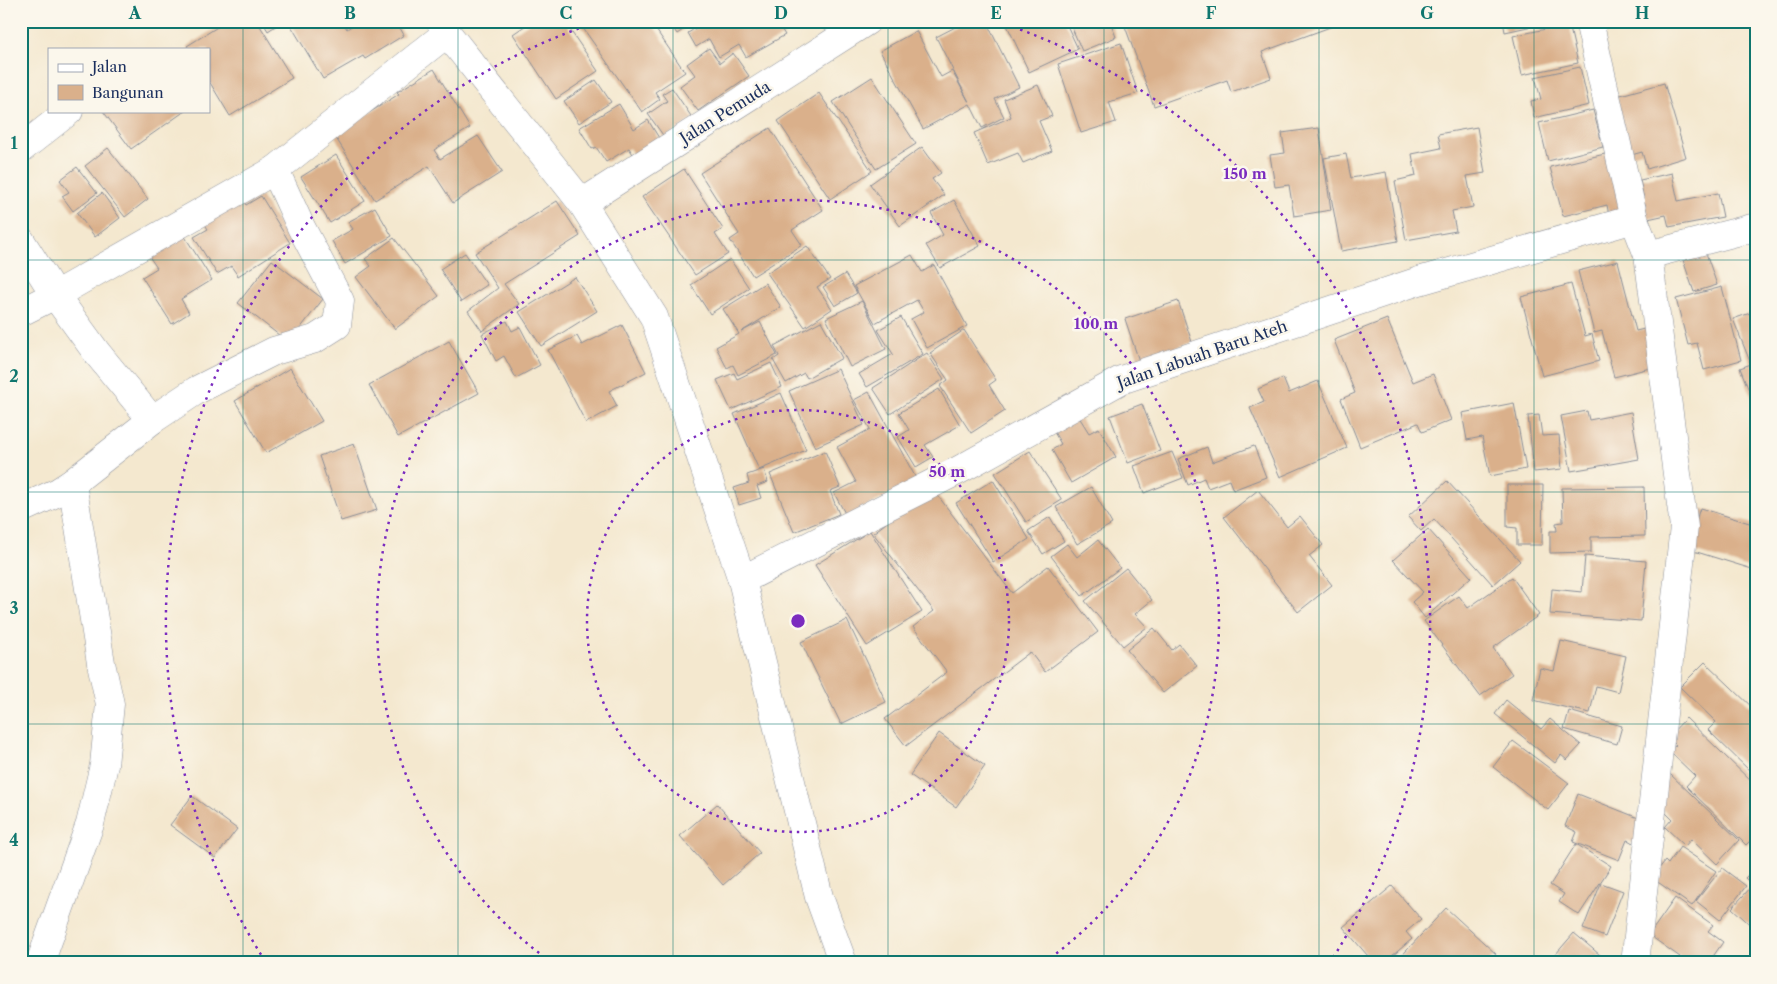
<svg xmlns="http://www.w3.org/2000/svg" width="1777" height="984" viewBox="0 0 1777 984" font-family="'Libre Caslon Text',serif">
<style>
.building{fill:#dab08b}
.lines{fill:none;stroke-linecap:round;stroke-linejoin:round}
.street-casing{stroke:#888c96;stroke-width:29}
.secondary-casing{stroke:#888c96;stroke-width:29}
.street{stroke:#fff;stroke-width:28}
.secondary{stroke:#fff;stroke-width:28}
.grid{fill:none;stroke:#0f766e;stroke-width:1;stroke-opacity:0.55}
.ring{fill:none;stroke:#7b2cbf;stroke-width:2.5;stroke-dasharray:2.5 5}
.labels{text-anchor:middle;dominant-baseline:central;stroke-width:5;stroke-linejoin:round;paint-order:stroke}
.street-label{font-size:16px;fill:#1b2f5e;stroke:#fbf7ec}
.centre{fill:#7b2cbf;stroke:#fbf7ec;stroke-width:2.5}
.ring-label{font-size:15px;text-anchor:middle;font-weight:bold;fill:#7b2cbf;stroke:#fbf7ec;stroke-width:5;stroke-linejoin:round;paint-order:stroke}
.neatline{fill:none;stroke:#0f766e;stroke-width:2}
.grid-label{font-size:16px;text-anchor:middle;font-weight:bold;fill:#0f766e}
</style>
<rect width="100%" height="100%" fill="#fbf7ec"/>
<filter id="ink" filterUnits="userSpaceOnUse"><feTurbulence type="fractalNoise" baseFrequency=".02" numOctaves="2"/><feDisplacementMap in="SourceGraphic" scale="10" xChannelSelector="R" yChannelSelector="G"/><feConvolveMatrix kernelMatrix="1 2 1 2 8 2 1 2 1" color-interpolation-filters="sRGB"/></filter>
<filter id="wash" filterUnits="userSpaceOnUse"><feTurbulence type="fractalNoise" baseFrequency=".0096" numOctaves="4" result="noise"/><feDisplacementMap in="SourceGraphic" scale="20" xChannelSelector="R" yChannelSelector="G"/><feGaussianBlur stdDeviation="1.12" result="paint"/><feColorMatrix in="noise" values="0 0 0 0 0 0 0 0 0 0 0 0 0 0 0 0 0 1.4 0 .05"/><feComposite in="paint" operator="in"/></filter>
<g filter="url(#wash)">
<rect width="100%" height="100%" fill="#f4e8cf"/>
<g id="blocks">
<g class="building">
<polygon points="227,21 257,21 292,78 230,116 209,81 209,49 189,49 187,46"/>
<polygon points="262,21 283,21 268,31"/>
<polygon points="294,21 342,21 347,29 359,21 396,21 404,35 365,59 363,56 323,79 290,24"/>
<polygon points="532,21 564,21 598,71 556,99 513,34"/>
<polygon points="578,21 650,21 685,72 655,92 660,99 642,112"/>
<polygon points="668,21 696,21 677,34"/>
<polygon points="707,21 776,21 785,35 746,57 739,45 719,57 709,39 696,47 688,33"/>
<polygon points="824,21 843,21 828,29"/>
<polygon points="967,21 986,21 1019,87 995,99 1004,117 982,128 970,104 923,129 880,51 916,31 941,77 952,71 969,102 936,37"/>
<polygon points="1005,21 1065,21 1078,49 1029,72"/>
<polygon points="1069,21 1110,21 1116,37 1082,51"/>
<polygon points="1123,21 1331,21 1333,26 1262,52 1271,78 1231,92 1227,80 1154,106"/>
<polygon points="1503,21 1551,21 1551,22 1505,32"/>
<polygon points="1569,24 1578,63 1522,75 1513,36"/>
<polygon points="1121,43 1138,93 1109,102 1116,122 1081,133 1058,64"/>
<polygon points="709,48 720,63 733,53 749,76 698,111 680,86 695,75 687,64"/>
<polygon points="1580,67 1589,105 1534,118 1531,101 1541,99 1535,77"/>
<polygon points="434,69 470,128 434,150 440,159 478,136 502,172 453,203 429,166 375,200 334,135 399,94 397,92"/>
<polygon points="872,77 916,144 876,169 833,102"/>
<polygon points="596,80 611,102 579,123 564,101"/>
<polygon points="1664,83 1686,157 1647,169 1642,152 1628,156 1617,96"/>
<polygon points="1038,85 1052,116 1039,121 1052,151 1023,163 1018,153 988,165 974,133 1011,117 1004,99"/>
<polygon points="672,88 693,119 665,138 648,114 667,101 662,94"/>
<polygon points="819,93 872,171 830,199 778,121"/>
<polygon points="619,104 634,129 648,120 662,143 636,159 629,148 606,162 596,147 592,149 579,128"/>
<polygon points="1593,110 1603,147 1548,161 1539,123"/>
<polygon points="103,111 185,111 131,149"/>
<polygon points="1477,127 1485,173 1467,176 1473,207 1452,211 1456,231 1406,240 1395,181 1416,176 1412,154 1441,148 1438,134"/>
<polygon points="770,128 823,210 792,230 802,245 753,276 730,240 739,234 700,173"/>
<polygon points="1319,128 1331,210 1294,216 1289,185 1275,187 1270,155 1285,153 1282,133"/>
<polygon points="922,147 941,173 932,179 944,195 900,226 870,184"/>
<polygon points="108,148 148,199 125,217 85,166"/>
<polygon points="1609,153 1624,213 1609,216 1607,205 1563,216 1550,167"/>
<polygon points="1346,154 1351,178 1386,172 1398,241 1341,251 1324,158"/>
<polygon points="336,155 365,201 330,223 301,177"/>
<polygon points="77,167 97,193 73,211 62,196 69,192 60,180"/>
<polygon points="684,169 723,229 715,234 728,254 695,275 642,197"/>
<polygon points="1672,173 1678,201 1718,193 1723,217 1669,227 1666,215 1648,219 1640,180"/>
<polygon points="102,193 120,218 95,237 77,213"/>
<polygon points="261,196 290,243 238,276 231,266 217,274 194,237 208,229 204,223 242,199 246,205"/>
<polygon points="954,200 980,246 940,268 926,245 943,235 931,213"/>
<polygon points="557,201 580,236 504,284 519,304 482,331 468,311 498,288 475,253"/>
<polygon points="375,207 392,236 345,264 332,241 353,229 348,222"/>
<polygon points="179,227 212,280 181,299 189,313 172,324 142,277 157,268 144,249"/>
<polygon points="394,238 439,296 395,329 356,277 371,266 365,259"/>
<polygon points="807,246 830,279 817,287 832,309 805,327 767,273"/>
<polygon points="465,253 487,285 461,302 440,269"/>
<polygon points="1706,253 1717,285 1694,292 1683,260"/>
<polygon points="912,255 922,272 934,265 967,326 927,348 911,319 924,312 917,300 875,323 854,286"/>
<polygon points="730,259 749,288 710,314 691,285"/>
<polygon points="272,260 323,299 289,343 238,303"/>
<polygon points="1618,261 1636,331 1648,328 1658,366 1614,377 1602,331 1594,333 1578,271"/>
<polygon points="845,274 857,293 835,306 823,287"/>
<polygon points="575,277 597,311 541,346 519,312"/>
<polygon points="765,283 781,307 741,332 760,322 777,355 738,375 733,365 727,368 716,347 739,334 723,309"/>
<polygon points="1571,284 1585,336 1592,334 1599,361 1542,376 1521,297"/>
<polygon points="1722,287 1741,360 1704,370 1697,343 1688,345 1676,299"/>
<polygon points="862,301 886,349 850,367 826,318"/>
<polygon points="1178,301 1192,342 1139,361 1125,319"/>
<polygon points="1756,311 1756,408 1740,368 1751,364 1733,319"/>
<polygon points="901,317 923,354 867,387 859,374 893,354 878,330"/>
<polygon points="1387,319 1413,382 1433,374 1451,420 1422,432 1418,423 1360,447 1341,399 1355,393 1334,340"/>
<polygon points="507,321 512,331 520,327 540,365 516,378 504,356 496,361 482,334"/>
<polygon points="821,321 842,358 807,378 804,373 786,383 773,360 779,356 774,346"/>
<polygon points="622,325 646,372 609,391 617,406 586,423 548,350 577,336 582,345"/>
<polygon points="964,330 996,380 989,385 1005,411 971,433 940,386 948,380 930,353"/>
<polygon points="449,341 479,393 398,437 369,385"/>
<polygon points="927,353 944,379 890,414 873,388"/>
<polygon points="771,363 782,387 731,410 717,380 734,373 737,379"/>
<polygon points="290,368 322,421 266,453 235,401"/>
<polygon points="838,369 864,425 815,447 789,391"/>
<polygon points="1283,378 1289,393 1318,381 1347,448 1280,477 1250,408 1264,402 1258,389"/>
<polygon points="939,389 960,425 925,445 933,457 916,467 898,437 909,430 899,413"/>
<polygon points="869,392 917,480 847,517 834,493 856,482 837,447 870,429 854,400"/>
<polygon points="781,393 806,450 759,470 734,414"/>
<polygon points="1514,403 1526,469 1490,476 1482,437 1467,440 1462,413"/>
<polygon points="1142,404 1160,451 1128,463 1110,416"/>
<polygon points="1587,411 1589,420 1631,412 1639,459 1571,471 1561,416"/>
<polygon points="1539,415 1542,436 1559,435 1562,469 1534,472 1528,416"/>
<polygon points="1079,417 1089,433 1099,428 1116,457 1071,483 1052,450 1061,444 1054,432"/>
<polygon points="354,444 377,510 341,521 319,456"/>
<polygon points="1254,446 1266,477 1233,490 1229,480 1208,488 1204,478 1188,485 1178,459 1207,447 1212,462"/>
<polygon points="825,451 840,487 830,491 839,514 794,532 770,474"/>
<polygon points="1030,451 1062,500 1026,522 995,473"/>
<polygon points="1172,452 1183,478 1144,493 1134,466"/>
<polygon points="764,469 768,482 757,486 761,498 739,505 734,488 749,483 747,475"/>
<polygon points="993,480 1029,539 993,562 956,503"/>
<polygon points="1447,481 1520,561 1493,585 1434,519 1421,531 1408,517"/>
<polygon points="1507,485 1543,485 1542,545 1517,545 1517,528 1507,527"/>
<polygon points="1091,487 1112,524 1077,544 1056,507"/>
<polygon points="1644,487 1645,536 1591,537 1591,552 1550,553 1550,531 1557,531 1556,523 1563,522 1562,488"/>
<polygon points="932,488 1012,593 1048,566 1098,632 1045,672 1030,652 906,746 885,719 947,672 913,627 934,611 873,533"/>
<polygon points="1258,490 1287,527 1300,516 1323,545 1309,556 1332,585 1298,612 1224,517"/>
<polygon points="1700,508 1756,525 1756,559 1752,569 1687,549"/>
<polygon points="1050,517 1064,541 1043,554 1028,531"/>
<polygon points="1428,529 1471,577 1425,618 1412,602 1423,592 1393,560"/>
<polygon points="870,531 922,612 867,646 815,565"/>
<polygon points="1098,540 1120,568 1082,596 1051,556 1067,544 1077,557"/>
<polygon points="1585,556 1646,561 1641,621 1550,614 1552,589 1582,592"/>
<polygon points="1126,568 1152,600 1135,614 1147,627 1123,646 1085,601"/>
<polygon points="1512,577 1539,615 1493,648 1512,674 1480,696 1424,621 1459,596 1468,608"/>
<polygon points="847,620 886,702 841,724 801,642"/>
<polygon points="1154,628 1172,650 1179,644 1197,666 1163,693 1127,650"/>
<polygon points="1561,641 1626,656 1618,692 1596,686 1590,713 1533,700 1540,668 1554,671"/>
<polygon points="1705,662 1756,711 1756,777 1708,730 1716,722 1680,687"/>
<polygon points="1506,700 1541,729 1550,719 1581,745 1567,760 1561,755 1555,763 1495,714"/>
<polygon points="1569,711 1622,726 1617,744 1564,729"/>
<polygon points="1686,718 1756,786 1756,835 1746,845 1686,786 1695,776 1669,751 1676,745 1668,737"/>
<polygon points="939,733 985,766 956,807 910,775"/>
<polygon points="1513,741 1569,783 1548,810 1493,767"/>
<polygon points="1669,773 1739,840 1717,864 1691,839 1685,846 1665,827 1672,819 1656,803"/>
<polygon points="1578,794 1646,821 1637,844 1627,840 1619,860 1573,842 1577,832 1565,826"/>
<polygon points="192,796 237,829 215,858 170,825"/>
<polygon points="717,804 760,853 723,885 680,836"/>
<polygon points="1576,844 1611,866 1579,915 1559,902 1564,894 1550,885"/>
<polygon points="1680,847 1716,871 1692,906 1652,878 1665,861 1668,864"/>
<polygon points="1756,867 1756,930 1732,908 1753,885 1745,878"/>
<polygon points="1722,868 1746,886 1720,920 1696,901"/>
<polygon points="1601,883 1623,891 1605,937 1583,929"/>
<polygon points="1392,886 1421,919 1406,932 1412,939 1384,963 1374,963 1343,927"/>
<polygon points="1675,898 1713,925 1708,931 1723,942 1712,958 1720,963 1676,963 1680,957 1649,935"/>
<polygon points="1446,908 1496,954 1488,963 1395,963"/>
<polygon points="1574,933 1600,955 1595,962 1596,963 1565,963 1555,955"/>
</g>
</g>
</g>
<g filter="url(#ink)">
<use href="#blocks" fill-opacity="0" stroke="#888c96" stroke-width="1"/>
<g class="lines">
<defs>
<g id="street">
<polyline points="1589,21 1634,219 1648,255 1684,527 1635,963"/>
<polyline points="21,149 69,111"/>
<polyline points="582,203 867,21"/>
<polyline points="21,241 55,295 97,353 152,420"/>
<polyline points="1648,255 1756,227"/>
<polyline points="21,312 55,295 275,170 447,33"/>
<polyline points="21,509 58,492 72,483 152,420 197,390 274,351 315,339 337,325 340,301 301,227 275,170"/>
<polyline points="742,580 959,470 1121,380 1419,281 1634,219"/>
<polyline points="40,963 90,824 104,765 110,704 101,663 72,483"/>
</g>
<polyline id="secondary" points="440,21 447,33 582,203 654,317 742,580 819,897 843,963"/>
</defs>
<use href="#street" class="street-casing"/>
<use href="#secondary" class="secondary-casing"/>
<use href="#street" class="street"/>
<use href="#secondary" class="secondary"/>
</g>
</g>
<path class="grid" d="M243 21V963M458 21V963M673 21V963M888 21V963M1104 21V963M1319 21V963M1534 21V963M21 260H1756M21 492H1756M21 724H1756"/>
<g class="ring">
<circle cx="798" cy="621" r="211"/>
<path d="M551 962A421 421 0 1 1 1045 962"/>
<path d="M265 961A632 632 0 0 1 597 22M999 22A632 632 0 0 1 1331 961"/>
</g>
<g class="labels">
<g class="street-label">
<text transform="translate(725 112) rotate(-32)">Jalan Pemuda</text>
<text transform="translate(1202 354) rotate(-19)">Jalan Labuah Baru Ateh</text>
</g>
</g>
<circle cx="798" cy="621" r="8" class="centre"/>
<g class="ring-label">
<text x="1245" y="179">150 m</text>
<text x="1096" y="329">100 m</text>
<text x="947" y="477">50 m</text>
</g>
<rect width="1777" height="984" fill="none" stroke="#fbf7ec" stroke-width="55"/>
<rect x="48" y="48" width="162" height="65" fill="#fbf7ec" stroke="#a1a7b3"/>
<rect x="58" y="64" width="25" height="8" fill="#ffffff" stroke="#a1a7b3"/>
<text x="92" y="72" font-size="15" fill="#1b2f5e">Jalan</text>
<rect x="58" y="85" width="25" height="15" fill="#dab08b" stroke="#a1a7b3"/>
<text x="92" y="98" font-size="15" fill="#1b2f5e">Bangunan</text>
<rect x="28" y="28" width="1722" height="928" class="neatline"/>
<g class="grid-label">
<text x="135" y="19">A</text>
<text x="350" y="19">B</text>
<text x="566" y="19">C</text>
<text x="781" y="19">D</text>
<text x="996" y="19">E</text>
<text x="1211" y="19">F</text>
<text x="1427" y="19">G</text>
<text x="1642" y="19">H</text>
<text x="14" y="149">1</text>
<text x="14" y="382">2</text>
<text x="14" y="614">3</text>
<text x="14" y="846">4</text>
</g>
</svg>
